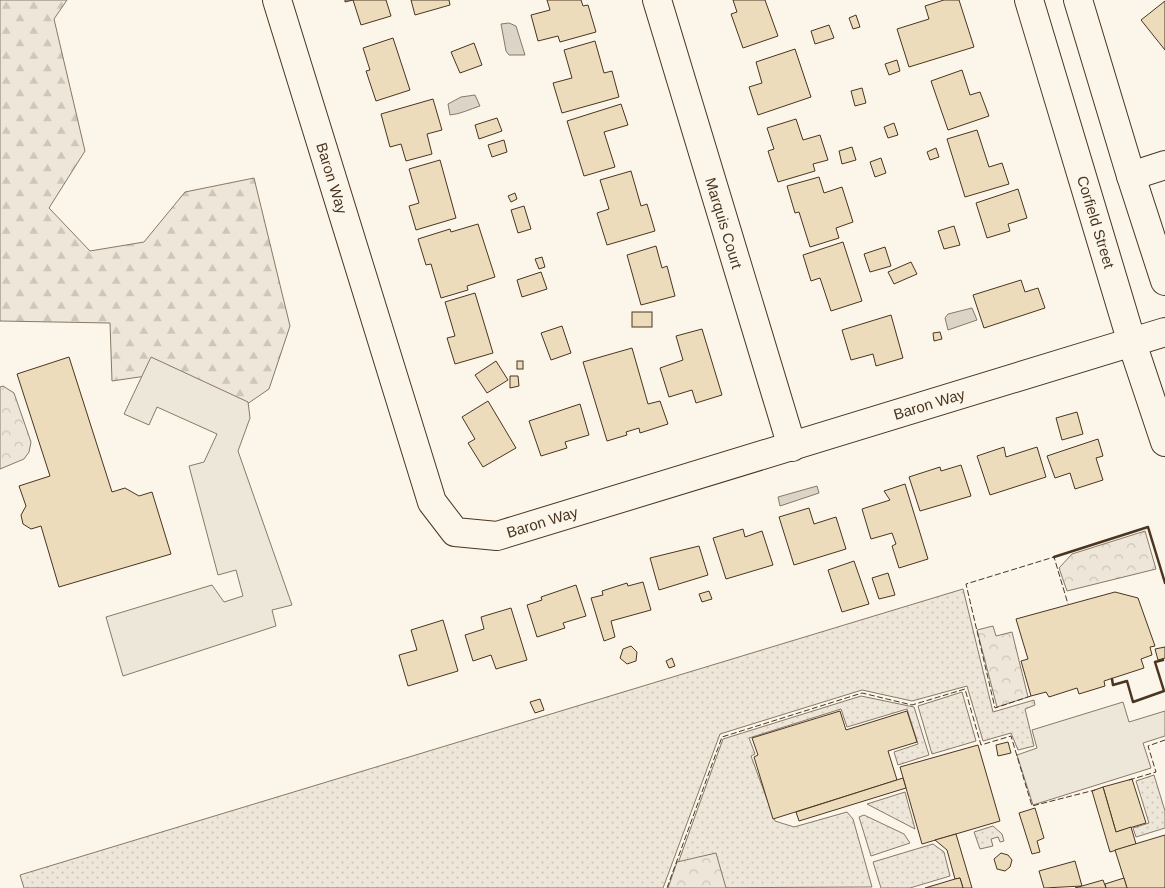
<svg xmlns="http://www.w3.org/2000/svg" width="1165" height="888" viewBox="0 0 1165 888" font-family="Arial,sans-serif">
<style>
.grass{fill:url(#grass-dots);stroke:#887966}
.forest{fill:url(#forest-firs);stroke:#887966}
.park{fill:url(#park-crowns);stroke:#887966}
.parking{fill:#ede7d9;stroke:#887966}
.water{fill:#dcd4c6;stroke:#887966}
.building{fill:#ecdcbc;stroke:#4a3520}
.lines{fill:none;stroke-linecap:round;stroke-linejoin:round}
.minor-casing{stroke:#4a3520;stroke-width:30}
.major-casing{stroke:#4a3520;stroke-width:30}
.minor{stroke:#fbf6e9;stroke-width:28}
.major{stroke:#fbf6e9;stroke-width:28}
.fence{stroke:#4a3520;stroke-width:1;stroke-dasharray:6 2.5;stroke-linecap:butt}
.wall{stroke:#4a3520;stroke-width:2.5}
.labels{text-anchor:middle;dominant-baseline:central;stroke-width:4;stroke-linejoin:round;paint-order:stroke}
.street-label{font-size:15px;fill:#4a3520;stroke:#fbf6e9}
</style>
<defs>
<pattern id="grass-dots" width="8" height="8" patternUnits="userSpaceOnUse" patternTransform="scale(1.25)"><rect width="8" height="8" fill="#ede6d9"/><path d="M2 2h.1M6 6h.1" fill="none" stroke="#cdc6ba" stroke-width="1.8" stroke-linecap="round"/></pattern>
<pattern id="forest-firs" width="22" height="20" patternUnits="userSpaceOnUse" patternTransform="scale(1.25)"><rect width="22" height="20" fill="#ede6d9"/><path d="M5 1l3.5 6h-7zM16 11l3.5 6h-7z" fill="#cdc6ba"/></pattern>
<pattern id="park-crowns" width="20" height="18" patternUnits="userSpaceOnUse" patternTransform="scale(1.25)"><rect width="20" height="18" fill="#ede6d9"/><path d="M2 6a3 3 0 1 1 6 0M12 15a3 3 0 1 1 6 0" fill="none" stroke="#cdc6ba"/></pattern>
</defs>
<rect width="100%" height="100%" fill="#fbf6e9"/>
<g class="grass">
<polygon points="963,589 993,712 1034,700 1035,705 1025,709 1034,746 1018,750 1011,733 983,741 967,686 912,701 862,690 720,734 663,888 24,888 20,875"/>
<polygon points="962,692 976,741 932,754 918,706"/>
<polygon points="861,696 914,707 929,755 898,765 894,752 918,744 907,709 847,727 841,709 749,738 755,754 751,756 775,821 794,827 847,812 853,819 872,887 669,888 723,739"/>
<polygon points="1154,775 1165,811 1165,828 1136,837 1133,828 1149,823 1136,781"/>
<polygon points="905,792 915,829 867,804"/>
<polygon points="864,815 904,834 910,843 871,856 859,817"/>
<polygon points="993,826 1002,834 1004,841 1000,842 998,837 991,839 993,846 980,849 974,832"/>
<polygon points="933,844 944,852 950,876 910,888 881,888 873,862"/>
</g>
<polygon class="forest" points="0,0 67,0 54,19 85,151 49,208 90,251 144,242 185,192 254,178 290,326 269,389 237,411 160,374 112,381 110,323 0,321"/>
<g class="park">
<polygon points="3,386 14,393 31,442 29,452 24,459 0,469 0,387"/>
<polygon points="1145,531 1156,569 1067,591 1059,568 1072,554"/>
<polygon points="993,626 996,636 1012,632 1028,697 997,707 977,630"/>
<polygon points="716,853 726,888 668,888 677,862"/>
</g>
<g class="parking">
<polygon points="151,357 248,402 250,418 238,451 292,605 272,610 276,626 123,676 106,617 212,585 224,602 243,596 236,570 218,575 189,466 204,462 217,434 157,407 149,425 124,414"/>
<polygon points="1123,702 1129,722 1165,711 1165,736 1143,743 1151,768 1033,805 1017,755 1037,748 1032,730"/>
</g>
<g class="water">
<polygon points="509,23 516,26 525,55 509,55 506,51 501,24"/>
<path d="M475 95 480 106C470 109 461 114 450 115L448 104 461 97Z"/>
<polygon points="972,308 977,320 948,330 945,318 948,314"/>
<polygon points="817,486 819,493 780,506 778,497"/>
</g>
<g class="building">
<polygon points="345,0 386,0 391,16 361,25 353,0 345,2"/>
<polygon points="411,0 449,0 450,5 415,15"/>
<polygon points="547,0 581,0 583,6 588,5 596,32 560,42 558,36 538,41 531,15 550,10"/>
<polygon points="733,0 765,0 778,36 743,48 731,14 737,12"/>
<polygon points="944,0 959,0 974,47 909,67 897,29 929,19 925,6"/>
<polygon points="1165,1 1165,50 1141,20"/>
<polygon points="856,15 860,27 853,29 849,18"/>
<polygon points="829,25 834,38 815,44 811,31"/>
<polygon points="393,38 410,90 376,101 366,71 370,70 363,48"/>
<polygon points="595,41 604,73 612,71 619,97 562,113 553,83 572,78 564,50"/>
<polygon points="474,43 482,65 460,73 451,52"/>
<polygon points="795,49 811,97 758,115 749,87 762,83 756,62"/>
<polygon points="897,60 900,71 889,75 885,64"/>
<polygon points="962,70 970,95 980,92 989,116 948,130 931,81"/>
<polygon points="862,88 866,103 855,106 851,91"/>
<polygon points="433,99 442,130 427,134 432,154 406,161 401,144 390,147 381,114"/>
<polygon points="621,104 628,125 604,132 615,167 584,176 567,121"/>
<polygon points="497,118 502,131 479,139 475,125"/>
<polygon points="796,119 803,140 820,135 828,160 813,164 815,171 778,182 768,151 774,149 767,128"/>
<polygon points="894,123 898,135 888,138 884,127"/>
<polygon points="977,130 989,167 1002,163 1009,184 965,197 947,139"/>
<polygon points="504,140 507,152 492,157 488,145"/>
<polygon points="852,147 856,160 842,164 839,151"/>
<polygon points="936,148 939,157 930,160 927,152"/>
<polygon points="881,158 886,173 875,177 870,162"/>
<polygon points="440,160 456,218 416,230 409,206 419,203 409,169"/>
<polygon points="631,171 641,206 647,204 655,231 607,245 597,213 609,209 600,180"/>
<polygon points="819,177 824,193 842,187 853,222 836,228 839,238 810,247 799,212 795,213 787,186"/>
<polygon points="1018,189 1027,218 1008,224 1010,231 987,238 976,203"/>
<polygon points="515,193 517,199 511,202 508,196"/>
<polygon points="524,206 531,229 518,233 511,210"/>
<polygon points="478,224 495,277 467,286 468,290 441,298 431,264 426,265 418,239 450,229 451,232"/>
<polygon points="954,226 960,245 944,249 938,231"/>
<polygon points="843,242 862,301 831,311 820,278 811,281 803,255"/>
<polygon points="656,246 662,268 667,266 675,296 641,305 627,255"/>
<polygon points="885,247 891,266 870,272 864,254"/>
<polygon points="542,257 545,267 539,269 535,259"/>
<polygon points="911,262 917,274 894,284 888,272"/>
<polygon points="541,272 547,289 522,297 517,280"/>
<polygon points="1021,280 1025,292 1038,288 1045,308 984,328 973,295"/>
<polygon points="475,293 493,353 455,364 447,338 455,336 445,302"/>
<rect x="632" y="312" width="20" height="15"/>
<polygon points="891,315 903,358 876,366 873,354 851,360 842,330"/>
<polygon points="562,326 571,353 551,360 541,333"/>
<polygon points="702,329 722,395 696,403 692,390 669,397 660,368 683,360 676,336"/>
<polygon points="940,332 942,339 934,341 933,333"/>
<polygon points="632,348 648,404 660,401 668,424 640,433 639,428 626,432 627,435 607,441 583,362"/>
<polygon points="69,357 112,492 125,488 139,496 152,492 171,554 59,587 41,526 31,529 23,524 21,515 26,506 19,486 50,476 17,374"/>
<polygon points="496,361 508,380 487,393 475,375"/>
<rect x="517" y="361" width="6" height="8"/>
<polygon points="510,376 518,376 519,386 510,388"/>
<polygon points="488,401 516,448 483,467 468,443 475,439 462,417"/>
<polygon points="580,404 589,435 565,442 567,448 541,456 529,421"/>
<polygon points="1077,412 1083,434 1062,440 1056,418"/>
<polygon points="1098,439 1103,456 1096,458 1103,480 1075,489 1070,473 1055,478 1047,456"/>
<polygon points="1004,447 1006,457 1037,447 1046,477 990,495 977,456"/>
<polygon points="961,465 971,496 920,511 909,477 940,467 941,471"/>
<polygon points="905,484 928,559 899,568 892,546 896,544 892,533 871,539 862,509 890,500 884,491"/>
<polygon points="809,508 814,524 836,517 846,549 794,565 779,517"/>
<polygon points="743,529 745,537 762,531 773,565 726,579 713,538"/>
<polygon points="699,546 708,575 659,590 650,558"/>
<polygon points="854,561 869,604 842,612 828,570"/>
<polygon points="888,573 895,595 879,599 872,578"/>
<polygon points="643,582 651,610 611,621 615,637 604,641 591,598 603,595 602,591 627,583 628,586"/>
<polygon points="576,585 586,616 563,623 565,628 537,637 527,605 542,600 541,597"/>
<polygon points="709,591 712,599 702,602 699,594"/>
<polygon points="1115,592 1138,598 1155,646 1150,647 1152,655 1141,659 1144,668 1104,681 1105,686 1079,694 1077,688 1049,697 1046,692 1031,696 1021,661 1028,659 1016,619"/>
<polygon points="511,608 527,660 496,669 491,655 473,661 465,635 484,629 481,617"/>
<polygon points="443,620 458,671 408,686 399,655 417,650 411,630"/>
<polygon points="631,646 637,652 636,661 627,664 620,658 623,649"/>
<polygon points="1165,647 1165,658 1158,660 1155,649"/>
<polygon points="672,658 675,666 669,668 666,661"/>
<polygon points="540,699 544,710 535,713 530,702"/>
<polygon points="840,711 846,730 907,711 917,742 888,751 897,780 773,819 754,757 758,755 752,738"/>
<polygon points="1008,742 1011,753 998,756 996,745"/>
<polygon points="978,745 1000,821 922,844 900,767"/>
<polygon points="903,778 906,788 799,821 796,812"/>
<polygon points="1132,779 1146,823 1116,832 1103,787"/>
<polygon points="1103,787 1116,832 1131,827 1136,844 1110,852 1092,791"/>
<polygon points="1035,808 1044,838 1037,841 1040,852 1032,854 1019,813"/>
<polygon points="956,834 972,888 963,888 960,878 955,879 947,850 935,840"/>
<polygon points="1165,835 1165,888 1127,888 1115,850"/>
<polygon points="1001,853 1008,855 1012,860 1010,867 1005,871 997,869 994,859"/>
<polygon points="1075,861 1082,886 1044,888 1039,871"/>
<polygon points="960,878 963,888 925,888 955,879"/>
<polygon points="1124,878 1127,888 1106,888 1105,884"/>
<polygon points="1103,880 1106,888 1075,888"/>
</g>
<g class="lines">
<defs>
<g id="minor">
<polyline points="277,0 432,502 455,532 497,536 1165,332"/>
<polyline points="657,0 792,447"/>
<polyline points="1131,176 1165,165"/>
</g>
<g id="major">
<polyline points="1029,0 1132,343 1165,442"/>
<polyline points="1078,0 1131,176 1165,281"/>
</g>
</defs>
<use href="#minor" class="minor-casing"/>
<use href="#major" class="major-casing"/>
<use href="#minor" class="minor"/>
<use href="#major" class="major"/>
<g class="fence">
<polyline points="1031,696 995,708 966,584 1054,557 1068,604"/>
<polyline points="1129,780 1156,772 1148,746 1165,740"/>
<polyline points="667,888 722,737 862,693 912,705 965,689 981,745 1011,736 1032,806 1095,790"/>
</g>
<g class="wall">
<polyline points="1054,557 1148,527 1165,583"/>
<polyline points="1112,679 1113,685 1127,681 1133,702 1164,691 1155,662 1163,660"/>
</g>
</g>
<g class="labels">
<g class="street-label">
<text transform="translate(332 178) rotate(73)">Baron Way</text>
<text transform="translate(1096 222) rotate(73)">Corfield Street</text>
<text transform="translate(724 223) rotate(73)">Marquis Court</text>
<text transform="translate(929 404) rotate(-17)">Baron Way</text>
<text transform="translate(542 522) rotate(-17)">Baron Way</text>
</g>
</g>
</svg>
